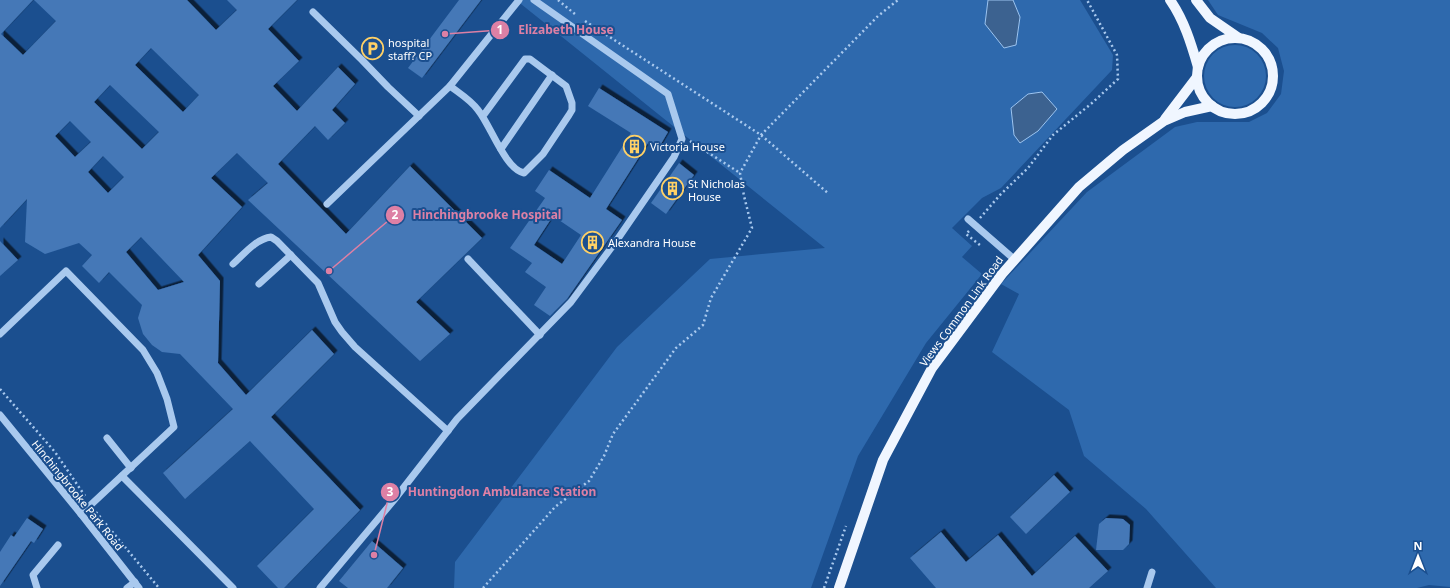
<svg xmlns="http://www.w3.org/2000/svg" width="1450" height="588" viewBox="0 0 1450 588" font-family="'Noto Sans',sans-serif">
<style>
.green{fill:#2e69ad}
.water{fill:#3c6290;stroke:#9cc4f0}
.building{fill:#4478b7;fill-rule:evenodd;filter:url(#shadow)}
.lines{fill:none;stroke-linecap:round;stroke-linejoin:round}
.path{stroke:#a9c9ee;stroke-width:2.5;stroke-dasharray:2 3;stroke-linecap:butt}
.minor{stroke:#a9c9ee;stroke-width:7}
.major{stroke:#f0f6ff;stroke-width:10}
.labels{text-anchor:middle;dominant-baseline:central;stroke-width:4;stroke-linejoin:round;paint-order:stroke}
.poi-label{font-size:11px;fill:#fff;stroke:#1b4f8f;text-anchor:start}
.street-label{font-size:11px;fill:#fff;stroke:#1b4f8f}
.leader{fill:none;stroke:#dd80a5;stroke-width:1.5}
.callout-dot{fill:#dd80a5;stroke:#1b4f8f;stroke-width:1.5}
.mark-label{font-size:12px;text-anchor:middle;font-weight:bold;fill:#fff}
.callout-label{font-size:12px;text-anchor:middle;font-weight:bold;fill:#dd80a5;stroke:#1b4f8f;stroke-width:4;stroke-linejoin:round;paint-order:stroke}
</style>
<defs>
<filter id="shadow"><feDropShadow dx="3.5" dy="-3.5" stdDeviation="0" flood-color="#0009"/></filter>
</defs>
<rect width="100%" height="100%" fill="#1b4f8f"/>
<g class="green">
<polygon points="516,0 988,0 985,24 1005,48 1016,45 1020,17 1013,0 1080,0 1113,55 1112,70 1001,188 982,198 952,228 972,246 962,257 982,274 926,343 858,456 811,588 454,588 455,562 617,347 710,259 825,248"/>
<polygon points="1208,0 1450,0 1450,587 1429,585 1417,588 1216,588 1146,509 1084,456 1069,410 992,352 1019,294 1001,284 1087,192 1175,127 1197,122 1249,122 1267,113 1281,94 1284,71 1278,48 1262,33 1218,15"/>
<circle cx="1235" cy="76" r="31"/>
</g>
<g class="water">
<polygon points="988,0 1013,0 1020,17 1016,45 1004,48 985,24"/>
<polygon points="1042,92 1057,109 1038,131 1020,143 1014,135 1011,108 1028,94"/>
</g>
<g class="building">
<path d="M0 0H33L1 34 23 55 56 21 34 0H187L216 30 237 10 227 0H297L268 29 299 61 273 86 297 111 338 67 355 84 332 110 345 123 328 140 315 126 278 164 346 234 410 166 482 238 416 302 450 334 420 361 248 200 268 183 237 153 211 178 242 207 198 255 220 281 218 363 246 395 312 330 334 354 271 417 360 510 284 588H278L257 566 314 509 250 441 185 499 163 473 233 409 180 354 162 352 152 345 143 334 138 318 142 305 109 272 99 283 82 266 92 255 79 243 45 254 25 242 27 199 0 228ZM151 48 199 95 183 112 135 65ZM110 85 159 132 142 149 94 102ZM70 121 91 142 75 157 55 136ZM103 156 124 177 108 193 88 172ZM141 237 184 282 158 290 126 252Z"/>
<polygon points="459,0 481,0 422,78 408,68"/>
<path d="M599 88 668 132 658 149 648 143 606 209 622 220 567 299 550 316 534 305 546 287 525 272 532 263 510 248 545 198 535 191 549 170 590 198 631 133 588 106ZM553 216 581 235 562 264 534 245Z"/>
<polygon points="679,163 694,175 666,214 651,203"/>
<polygon points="0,241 18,260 0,276"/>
<polygon points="1054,475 1070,492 1026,534 1010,517"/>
<polygon points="27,518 43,529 34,543 31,541 0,586 0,552 11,535 14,537"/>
<polygon points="1106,518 1123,519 1130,525 1129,544 1123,550 1096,550 1099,524"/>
<polygon points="941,532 966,562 998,535 1032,576 1075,536 1108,571 1089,588 936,588 910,558"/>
<polygon points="372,541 403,568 387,588 348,588 339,581"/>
</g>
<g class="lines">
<g class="path">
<polyline points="558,0 576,15"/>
<polyline points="585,21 761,135 829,194"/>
<polyline points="690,141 740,173"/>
<polyline points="980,218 1000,195 1028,168 1053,135 1092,103 1118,79 1117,55 1087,0"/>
<polyline points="969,231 966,234 981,246"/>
<polyline points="0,389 55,452 85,496"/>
<polyline points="96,512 159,588"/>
<polyline points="483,588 555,507 589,481 604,456 613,434 676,348 703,325 711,298 752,228 744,196 740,173 761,135 878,16 898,0"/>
<polyline points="824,588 846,526"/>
</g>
<g class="minor">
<polyline points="313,12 362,60 388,87 419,116"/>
<path d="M450 86C459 93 471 100 478 110 491 126 505 169 524 173L543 154 569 115 572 110V103L566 86 530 59H525L483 116"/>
<polyline points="501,149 552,75"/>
<polyline points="327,204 450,86 519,0"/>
<polyline points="968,219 1014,259"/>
<polyline points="468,259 540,335"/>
<path d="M233 264C244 254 256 239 271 237L277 241 318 283 335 322 342 332 355 347 448 431"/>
<polyline points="259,284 291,255"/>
<polyline points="0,334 66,271 143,350 157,373 167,399 174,427 81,514"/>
<polyline points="0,415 81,514 139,588"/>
<polyline points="107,438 131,468"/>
<polyline points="122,476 233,588"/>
<polyline points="37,588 33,575 58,545"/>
<polyline points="127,588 135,582"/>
<polyline points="320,588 394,500 457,419 571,302 617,240 674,157 682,139 668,94 534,0"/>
<polyline points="1147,588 1152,572"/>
</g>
<g class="major">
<path d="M1170 0C1184 20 1191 43 1198 67"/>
<polyline points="1196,0 1210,18 1239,38"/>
<circle cx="1235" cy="76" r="38"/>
<polyline points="1165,119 1197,77"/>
<polyline points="839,588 883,460 932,368 1002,274 1079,187 1123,150 1164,121 1185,112 1212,106"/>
</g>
</g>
<defs>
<symbol id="parking-ring" viewBox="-11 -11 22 22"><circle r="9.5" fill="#1b4f8f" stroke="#ffd166" stroke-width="1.5"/><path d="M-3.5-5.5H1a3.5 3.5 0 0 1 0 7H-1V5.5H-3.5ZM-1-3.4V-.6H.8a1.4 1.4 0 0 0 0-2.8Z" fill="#ffd166"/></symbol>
<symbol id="building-ring" viewBox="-11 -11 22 22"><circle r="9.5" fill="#1b4f8f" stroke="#ffd166" stroke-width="1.5"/><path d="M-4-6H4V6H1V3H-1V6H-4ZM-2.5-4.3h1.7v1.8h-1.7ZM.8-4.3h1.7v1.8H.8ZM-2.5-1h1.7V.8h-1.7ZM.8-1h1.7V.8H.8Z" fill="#ffd166"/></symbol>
</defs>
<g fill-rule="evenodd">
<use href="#parking-ring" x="360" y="36" width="25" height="25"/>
<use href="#building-ring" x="622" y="134" width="25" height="25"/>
<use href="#building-ring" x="660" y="176" width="25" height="25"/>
<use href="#building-ring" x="580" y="230" width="25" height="25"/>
</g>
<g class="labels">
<g class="poi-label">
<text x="388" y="42">hospital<tspan x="388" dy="13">staff? CP</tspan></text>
<text x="650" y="146">Victoria House</text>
<text x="688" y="183">St Nicholas<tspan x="688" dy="13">House</tspan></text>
<text x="608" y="242">Alexandra House</text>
</g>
<g class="street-label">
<text transform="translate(961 311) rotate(-54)">Views Common Link Road</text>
<text transform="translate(78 495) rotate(51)">Hinchingbrooke Park Road</text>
</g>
</g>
<path class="leader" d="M445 34L500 30M329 271L395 215M374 555L390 492"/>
<g class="callout-dot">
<circle cx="445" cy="34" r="4"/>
<circle cx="329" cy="271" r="4"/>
<circle cx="374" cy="555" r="4"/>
<circle cx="500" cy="30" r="10"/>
<circle cx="395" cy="215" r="10"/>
<circle cx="390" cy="492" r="10"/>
</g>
<g class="mark-label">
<text x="500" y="34">1</text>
<text x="395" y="219">2</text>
<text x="390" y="496">3</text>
</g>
<g class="callout-label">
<text x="566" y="34">Elizabeth House</text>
<text x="487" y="219">Hinchingbrooke Hospital</text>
<text x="502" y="496">Huntingdon Ambulance Station</text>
</g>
<g transform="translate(1418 556)" stroke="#1b4f8f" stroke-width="3" paint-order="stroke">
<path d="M0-3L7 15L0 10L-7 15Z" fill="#ffffff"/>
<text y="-6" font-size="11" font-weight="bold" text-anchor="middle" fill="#ffffff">N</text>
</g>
</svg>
